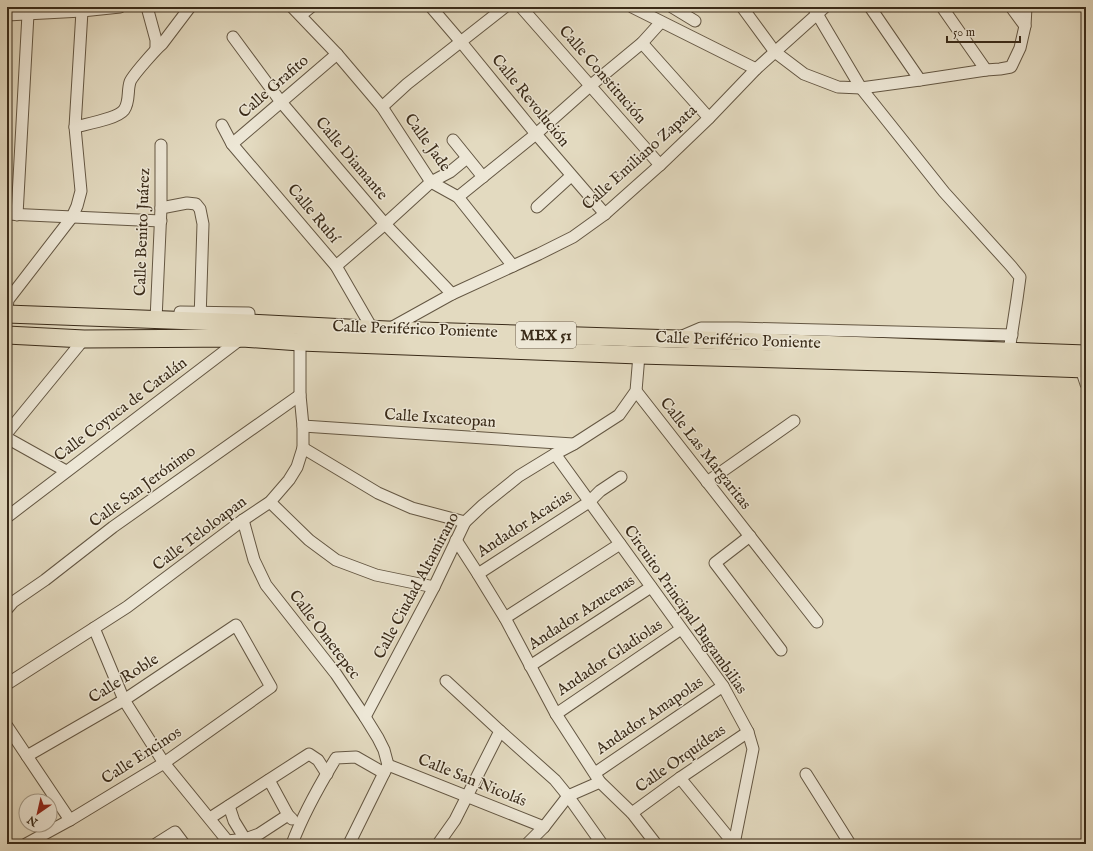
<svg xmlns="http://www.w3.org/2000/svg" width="1093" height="851" viewBox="0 0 1093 851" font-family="'IM FELL English',serif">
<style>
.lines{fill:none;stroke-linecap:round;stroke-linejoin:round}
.minor-casing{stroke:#645743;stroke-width:13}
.primary-casing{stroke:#3a2b19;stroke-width:19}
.minor{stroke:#ede7d6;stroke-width:11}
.primary{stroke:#e3dac0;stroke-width:17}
.labels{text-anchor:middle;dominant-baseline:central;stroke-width:3;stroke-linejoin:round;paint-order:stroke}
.shield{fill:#ede7d6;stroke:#706352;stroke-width:1}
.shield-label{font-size:15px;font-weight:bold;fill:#3a2b19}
.street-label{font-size:16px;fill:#3a2b19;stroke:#ede7d6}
</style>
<rect width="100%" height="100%" fill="#e3dac0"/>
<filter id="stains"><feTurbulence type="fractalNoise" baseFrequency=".005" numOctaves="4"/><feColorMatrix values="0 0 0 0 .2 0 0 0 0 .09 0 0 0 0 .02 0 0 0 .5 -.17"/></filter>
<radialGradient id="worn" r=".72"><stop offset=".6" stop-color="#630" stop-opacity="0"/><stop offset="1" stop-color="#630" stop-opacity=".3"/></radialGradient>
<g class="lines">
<defs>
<g id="minor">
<polyline points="147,7 156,40 156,49"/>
<polyline points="292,7 337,54 382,107 431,182 458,197 513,266"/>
<polyline points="431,7 461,42 536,134 605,214"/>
<polyline points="521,7 660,165"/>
<polyline points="632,7 756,69"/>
<polyline points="672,7 695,21"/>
<polyline points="742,7 775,52 804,74 838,87 861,88 920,80 986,70 1000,69 1011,67 1020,48 1025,26 1026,7"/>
<polyline points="813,7 861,88 944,192 1011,266 1020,277 1017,299 1009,351"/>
<polyline points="870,7 920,80"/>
<polyline points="942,7 986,70"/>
<polyline points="1011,7 1025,26"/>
<polyline points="7,15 82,11 120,7"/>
<polyline points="301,15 311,7"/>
<polyline points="233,37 281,102 385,224 452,294"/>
<polyline points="642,43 709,118"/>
<polyline points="382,107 407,84 505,7"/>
<polyline points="222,125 232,144 336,266 373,330"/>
<path d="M75 127C86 124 117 119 124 110 130 102 127 91 130 82 132 76 156 49 162 44L190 7"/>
<polyline points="453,140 483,177"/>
<polyline points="232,144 337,54"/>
<polyline points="458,197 536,134 590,86 642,43 661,22"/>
<polyline points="537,207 571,176"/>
<polyline points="161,208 187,203 196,204 200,209 203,224 200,320"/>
<polyline points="7,214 161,221"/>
<polyline points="17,215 28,14"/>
<polyline points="336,266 385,224 431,182 450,172 467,158"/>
<polyline points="7,309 8,300 72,217 77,206 81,191 75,127 82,11"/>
<polyline points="156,320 161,208 161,145"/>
<polyline points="389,329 452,294 539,254 573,237 605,214 660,165 709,118 756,69 825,7"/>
<polyline points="680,337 701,328 738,328 1012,335"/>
<polyline points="1081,369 1086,384"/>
<polyline points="636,391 817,622"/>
<polyline points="303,426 573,444"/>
<polyline points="7,433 84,339"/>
<polyline points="7,438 66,471"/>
<polyline points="303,448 378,493 412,508 465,522"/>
<polyline points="555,454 723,686 748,732 753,749 734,844"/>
<polyline points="707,482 794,421"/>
<polyline points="270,502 309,540 336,560 376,575 434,587"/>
<polyline points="7,517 242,338 249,323 249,313 180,312"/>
<polyline points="243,520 254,560 266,585 336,674 365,717 378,738 384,750 388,765"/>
<polyline points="750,536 715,563 781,650"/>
<polyline points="456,540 478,574 505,618 556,714 600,782 632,813 656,844"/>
<polyline points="478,574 589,502 600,491 621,477"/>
<polyline points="7,609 13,602 45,580 113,527 300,395"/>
<polyline points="505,618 620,544"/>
<polyline points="94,628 124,700 164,763 230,844"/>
<polyline points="530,666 651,587"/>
<polyline points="446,681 500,731 555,780 568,796 602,844"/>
<polyline points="7,684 127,607 243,520 270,502 289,480 297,467 303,448 303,426 300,395 300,342"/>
<polyline points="556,714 681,629"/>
<polyline points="365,717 434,587 465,522 483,505 519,476 555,454 574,444 619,415 636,391 639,355"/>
<polyline points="7,726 27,756 70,820"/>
<polyline points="388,765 544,827"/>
<polyline points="595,773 723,686"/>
<polyline points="806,774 850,844"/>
<polyline points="680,778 734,844"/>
<polyline points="269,780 288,815 292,819"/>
<polyline points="229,806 234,821 245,839 247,844"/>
<polyline points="632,813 680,778 748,732"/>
<polyline points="210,818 309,754 318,760 327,774"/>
<polyline points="228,841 245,839 259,834 288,815"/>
<polyline points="26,844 70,820 164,763 271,687 236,625 124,700 27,756"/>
<polyline points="156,844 175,832 184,844"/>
<path d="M292 844C303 814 319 786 336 758L356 757 384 773"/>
<polyline points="349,844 387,767"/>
<polyline points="438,844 455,820 500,731"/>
<polyline points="527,844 544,827 568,796 600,782"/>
<polyline points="1086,844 1086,843"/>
</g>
<g id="primary">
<polyline points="7,314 249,323 387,330 677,339 1086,354"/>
<polyline points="7,335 84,339 242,338 300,342 639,355 920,363 1086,369"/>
</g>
</defs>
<use href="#minor" class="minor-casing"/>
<use href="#primary" class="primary-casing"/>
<use href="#minor" class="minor"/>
<use href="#primary" class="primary"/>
</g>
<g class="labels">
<rect class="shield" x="516" y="322" width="60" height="26" rx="3"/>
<g class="shield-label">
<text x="546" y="335">MEX 51</text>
</g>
<g class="street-label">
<text transform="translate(602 75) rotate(49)">Calle Constitución</text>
<text transform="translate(274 87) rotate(-41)">Calle Grafito</text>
<text transform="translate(530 101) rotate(51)">Calle Revolución</text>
<text transform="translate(427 143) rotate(54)">Calle Jade</text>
<text transform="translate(640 158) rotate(-42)">Calle Emiliano Zapata</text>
<text transform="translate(351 159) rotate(50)">Calle Diamante</text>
<text transform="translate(313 214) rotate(50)">Calle Rubí</text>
<text transform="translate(143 232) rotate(-88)">Calle Benito Juárez</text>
<text transform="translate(415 330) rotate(2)">Calle Periférico Poniente</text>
<text transform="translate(738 341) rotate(2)">Calle Periférico Poniente</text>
<text transform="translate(121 410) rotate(-37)">Calle Coyuca de Catalán</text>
<text transform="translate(440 419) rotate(4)">Calle Ixcateopan</text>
<text transform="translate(705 454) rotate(52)">Calle Las Margaritas</text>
<text transform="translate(143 487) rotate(-36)">Calle San Jerónimo</text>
<text transform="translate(525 524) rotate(-33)">Andador Acacias</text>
<text transform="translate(200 534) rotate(-37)">Calle Teloloapan</text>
<text transform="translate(417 586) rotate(-62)">Calle Ciudad Altamirano</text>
<text transform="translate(685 610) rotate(55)">Circuito Principal Bugambilias</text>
<text transform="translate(582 613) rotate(-33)">Andador Azucenas</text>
<text transform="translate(324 635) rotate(53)">Calle Ometepec</text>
<text transform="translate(610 658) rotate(-34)">Andador Gladiolas</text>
<text transform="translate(124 679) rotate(-32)">Calle Roble</text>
<text transform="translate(650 716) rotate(-34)">Andador Amapolas</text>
<text transform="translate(142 756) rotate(-33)">Calle Encinos</text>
<text transform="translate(681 759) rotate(-35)">Calle Orquídeas</text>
<text transform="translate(472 781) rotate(22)">Calle San Nicolás</text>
</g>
</g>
<rect width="1093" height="851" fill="none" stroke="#e3dac0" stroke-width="24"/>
<rect x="8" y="8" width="1077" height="835" fill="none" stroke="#3a2b19" stroke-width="2"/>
<rect x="12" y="12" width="1069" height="827" fill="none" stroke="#3a2b19"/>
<g transform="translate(38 813) rotate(214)"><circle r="19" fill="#ede7d6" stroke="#a59c8a"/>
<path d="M0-3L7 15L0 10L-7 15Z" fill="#8f2418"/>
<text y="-6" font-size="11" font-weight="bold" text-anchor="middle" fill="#3a2b19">N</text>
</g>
<path d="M947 36v6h73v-6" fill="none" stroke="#3a2b19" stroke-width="2"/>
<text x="953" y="36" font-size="12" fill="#3a2b19" stroke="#ede7d6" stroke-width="3" paint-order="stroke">50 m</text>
<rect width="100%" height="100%" filter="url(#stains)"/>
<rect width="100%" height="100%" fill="url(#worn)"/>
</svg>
